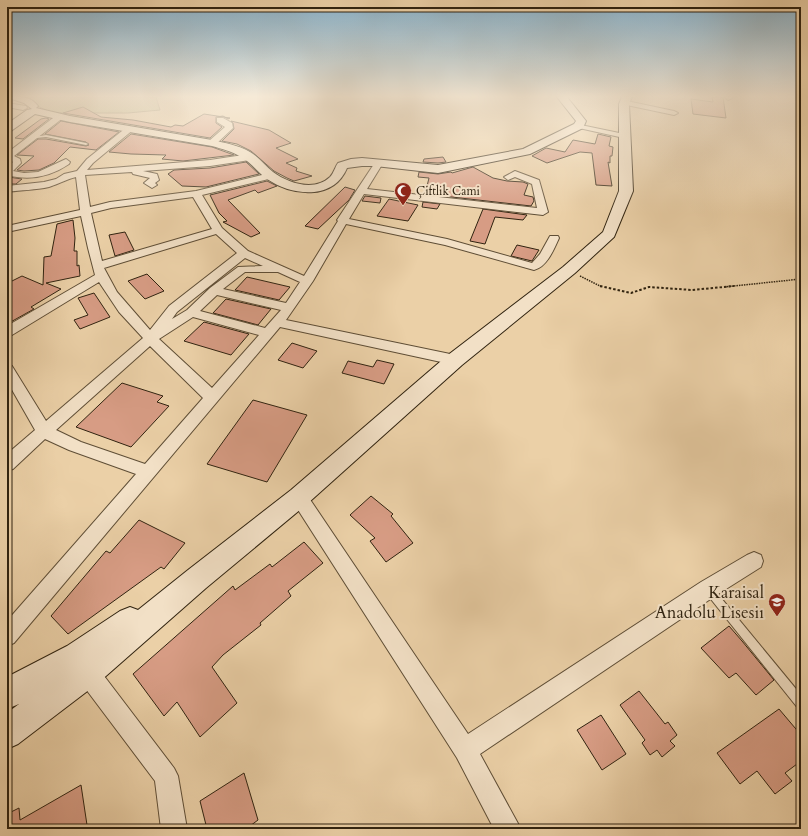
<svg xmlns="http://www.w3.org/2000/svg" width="808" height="836" viewBox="0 0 808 836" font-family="Cardo,serif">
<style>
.green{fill:#bbba84;stroke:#766e4a}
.building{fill:#d79c84;stroke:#302310}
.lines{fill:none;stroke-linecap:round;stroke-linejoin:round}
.lane-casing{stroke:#5f4e36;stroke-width:2}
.street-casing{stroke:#5f4e36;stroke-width:2}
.secondary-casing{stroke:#302310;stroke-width:2}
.path-far1{stroke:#302310;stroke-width:1.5;stroke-dasharray:1.5 1;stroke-linecap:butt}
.path{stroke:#302310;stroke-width:2;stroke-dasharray:2.5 2;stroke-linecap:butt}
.lane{fill:#f2e0c6;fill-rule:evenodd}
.street{fill:#f2e0c6;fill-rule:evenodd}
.secondary{fill:#f2e0c6;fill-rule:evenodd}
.labels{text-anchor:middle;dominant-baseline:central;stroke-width:4;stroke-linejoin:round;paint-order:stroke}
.far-poi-label{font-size:12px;fill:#302310;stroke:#f2e0c6;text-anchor:start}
.near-poi-label{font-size:17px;fill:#302310;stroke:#f2e0c6;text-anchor:end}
</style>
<rect width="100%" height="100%" fill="#ebd0a7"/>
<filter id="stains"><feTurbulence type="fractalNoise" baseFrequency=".005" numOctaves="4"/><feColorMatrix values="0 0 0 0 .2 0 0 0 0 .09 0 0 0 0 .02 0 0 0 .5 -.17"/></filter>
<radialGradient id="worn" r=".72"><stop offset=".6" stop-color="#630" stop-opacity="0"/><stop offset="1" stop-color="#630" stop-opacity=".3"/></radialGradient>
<polygon class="green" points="19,97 156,97 160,110 128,113 52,113"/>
<g class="building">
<polygon points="712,97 723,97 726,118 693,114 691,99 713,102"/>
<polygon points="83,107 101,117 133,120 171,127 175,125 183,126 204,114 230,118 228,119 223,116 216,117 216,123 222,127 210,138 63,113"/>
<polygon points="46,118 49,119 23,139 15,138 41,119"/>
<polygon points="61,121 119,132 96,150 70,147 54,163 39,170 24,171 17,170 34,156 17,155 38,139 46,139 86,146 89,145 86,142 45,134"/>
<polygon points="231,121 269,130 291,143 276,148 298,159 286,163 297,168 296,171 312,176 294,181 287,178 274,171 251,151 237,144 222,141 234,129 233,123"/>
<polygon points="131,134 212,147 234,155 183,161 162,159 166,155 131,154 109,152"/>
<polygon points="598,134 611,137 609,146 613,147 612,156 610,156 610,163 608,162 612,186 596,185 592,153 580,152 547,163 532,156 546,148 565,152 573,140 595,144"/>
<polygon points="443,157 446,162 438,163 423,162 424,159"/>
<polygon points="246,162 259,174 206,187 182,186 168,174 174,170 210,168"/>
<polygon points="473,167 493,178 507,181 523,182 528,184 524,195 533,197 534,201 531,206 425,194 429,178 418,177 419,172 438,174 451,172 452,173"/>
<polygon points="9,177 15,178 22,179 16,184 7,184 7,178"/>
<polygon points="267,181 277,186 258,193 255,190 228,200 260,233 251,237 223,222 227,221 219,213 210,195"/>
<polygon points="345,187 355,190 349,200 318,229 305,226"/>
<polygon points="365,196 381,198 380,203 362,201"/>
<polygon points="389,199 418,205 408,221 377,216"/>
<polygon points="423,202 440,204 437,209 422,207"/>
<polygon points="483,209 527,215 523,220 495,217 485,244 470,241"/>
<polygon points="73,220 75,238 74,251 77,251 77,266 79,265 80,276 46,283 61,289 31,307 34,309 7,324 7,280 12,281 22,276 43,285 44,257 51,256 57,224"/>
<polygon points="125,232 134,250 115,256 109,235"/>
<polygon points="517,245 539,250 532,261 511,256"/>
<polygon points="147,274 164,291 145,299 128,281"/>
<polygon points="247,277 290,287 279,300 235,290"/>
<polygon points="94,293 110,317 80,329 74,320 88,315 78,298"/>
<polygon points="226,299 271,309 258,325 213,313"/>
<polygon points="204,322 249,334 231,355 184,341"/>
<polygon points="292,343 317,351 303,368 278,360"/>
<polygon points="377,360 394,364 384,384 342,373 348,361 373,367"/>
<polygon points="122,383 163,396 157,402 169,406 131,447 76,427"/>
<polygon points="253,400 307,415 267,482 207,464"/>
<polygon points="371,496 393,514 391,516 413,543 386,562 370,541 375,538 350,515"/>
<polygon points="139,520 185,543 164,569 161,567 68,634 51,616 106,551 110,553"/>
<polygon points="304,542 323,563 288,591 291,596 260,623 261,625 223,655 212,667 237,703 200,737 177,702 164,716 133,674 233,586 235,590 270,564 272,567"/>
<polygon points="729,626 742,641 774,680 756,695 736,673 729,678 701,648"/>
<polygon points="639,691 665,724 668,722 677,735 670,741 675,746 662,757 657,750 650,755 642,743 645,740 620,705"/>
<polygon points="779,709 801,735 801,761 785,773 792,781 775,794 757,771 740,784 717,753"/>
<polygon points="601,715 626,754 602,770 577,730"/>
<polygon points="244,773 258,820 246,829 207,829 200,801"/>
<polygon points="81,785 87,825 81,829 7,829 7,814 19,808 20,820"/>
</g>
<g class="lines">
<defs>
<g id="lane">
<polygon points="46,135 86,143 88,144 86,145 46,137 36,138 34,137"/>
<polygon points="709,586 712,587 801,695 801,708 797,707 706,593 704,590 706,587"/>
</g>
<g id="street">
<polygon points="725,97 731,97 732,98 728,100"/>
<polygon points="622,100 674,111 678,113 674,115 622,104"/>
<polygon points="7,103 26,106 27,108 23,110 7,107"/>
<path d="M57 115H60L64 117 14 156 20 159 21 163 13 171 24 173 38 172 66 159 70 162 69 164C50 177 29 181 7 175V167L13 162 7 159V153Z"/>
<polygon points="217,118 223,118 232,123 233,128 215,145 209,145 209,141 225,127 217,122"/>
<polygon points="576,124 624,134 628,136 624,138 579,128 575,126"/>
<path d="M127 127H133L134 129 93 163 87 170 210 160 250 154 254 157 250 160 210 166 143 171 157 174 159 180 155 183 157 185 152 188 144 183 150 178 133 174 132 172 85 175 90 207 110 202 196 191 270 173 273 174 274 176 273 178 202 195 222 228 248 251 304 276 338 221 337 220 376 161 379 160 383 163 367 189 537 208 532 184 515 177 508 180 504 177 515 171 539 180 548 212 543 215 364 194 349 219 447 239 532 263 540 254 550 236H558L559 238C554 249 547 267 534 270L445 245 346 224 313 281 286 320 455 355 460 357 462 360 460 363 455 365 280 327 14 643 7 646V621L136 474 69 450 45 439 13 469 7 471V454L35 430 7 381V364L12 366 46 421 143 338 119 312 99 282 12 335 7 336V326L95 275 88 248 81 216 7 232V226L80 210 76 177C67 179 58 184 49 187 36 190 21 190 7 192V186L44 182 56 179 64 174 77 171 87 159ZM193 197 212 229 102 261 91 213 111 208ZM216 234 237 253 169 306 150 330 117 292 104 268ZM245 258 263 266 238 267 210 288 187 310 172 319 177 312ZM245 272H278L300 282 286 303 223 289ZM217 295 281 310 265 328 200 311ZM193 317 259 335 212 388 159 339ZM150 346 203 398 145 464 81 442 56 430Z"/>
<polygon points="299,490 305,492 468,734 701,582 747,555 754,552 761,555 763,561 761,567 715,596 480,754 521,829 494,829 457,758 293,502 291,497 293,492"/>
<polygon points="87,661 95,664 174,768 178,776 187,829 161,829 155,781 79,680 76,672 79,664"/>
</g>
<g id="secondary">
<path d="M10 97C22 97 30 96 38 106L36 108 70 116 212 140C225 143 238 145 250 152 259 157 265 166 273 172 288 183 314 192 330 177 334 173 335 167 338 163L351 159 362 158 438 165 523 149 574 124 576 121 557 97H567L586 121 583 128 530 154 438 173 375 166H362L347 168C333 201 292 196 267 179 257 172 251 162 241 157 232 151 222 149 212 146L70 122 35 114 11 131 7 132V124L27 110 32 109 24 103 12 99Z"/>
<polygon points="622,97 632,97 629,104 633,191 614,237 575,273 462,365 307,504 206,588 98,683 18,744 7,749 7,713 19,704 7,709 7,677 67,646 120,611 130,607 138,610 188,570 291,490 448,355 563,267 603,232 619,191 619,104"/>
</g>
</defs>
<use href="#lane" class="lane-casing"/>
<use href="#street" class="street-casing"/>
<use href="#secondary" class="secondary-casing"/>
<g class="path-far1">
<polyline points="580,276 602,287"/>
<polyline points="724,287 801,279"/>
</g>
<polyline class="path" points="600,286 631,293 649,287 692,290 734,286"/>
<use href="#lane" class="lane"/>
<use href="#street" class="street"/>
<use href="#secondary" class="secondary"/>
</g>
<linearGradient id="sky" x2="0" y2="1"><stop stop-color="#88b5d1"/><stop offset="0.45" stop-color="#f6ead7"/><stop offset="1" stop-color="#f6ead7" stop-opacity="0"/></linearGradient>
<rect width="808" height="214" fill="url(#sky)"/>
<defs>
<symbol id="mosque-pin" viewBox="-11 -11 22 30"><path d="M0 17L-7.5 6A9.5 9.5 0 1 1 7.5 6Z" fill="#8f2418" stroke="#f2e0c6"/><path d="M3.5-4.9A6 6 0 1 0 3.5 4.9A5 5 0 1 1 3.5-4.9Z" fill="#fff"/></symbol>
<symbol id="school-pin" viewBox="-11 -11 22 30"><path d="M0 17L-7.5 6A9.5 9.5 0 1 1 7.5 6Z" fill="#8f2418" stroke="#f2e0c6"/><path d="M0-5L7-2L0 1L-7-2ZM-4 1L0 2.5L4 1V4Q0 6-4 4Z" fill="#fff"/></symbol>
</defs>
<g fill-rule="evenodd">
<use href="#mosque-pin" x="393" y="181" width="20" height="27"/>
<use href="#school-pin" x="767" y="592" width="20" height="27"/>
</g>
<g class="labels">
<g class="far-poi-label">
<text x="416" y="191">Çiftlik Cami</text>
</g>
<g class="near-poi-label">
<text x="764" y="592">Karaisal<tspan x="764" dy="20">Anadolu Lisesiı</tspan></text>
</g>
</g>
<rect width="808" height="836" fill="none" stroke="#ebd0a7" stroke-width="24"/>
<rect x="8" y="8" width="792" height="820" fill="none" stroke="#302310" stroke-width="2"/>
<rect x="12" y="12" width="784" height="812" fill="none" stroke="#302310"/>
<rect width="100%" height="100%" filter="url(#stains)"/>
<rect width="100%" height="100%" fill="url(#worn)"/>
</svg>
